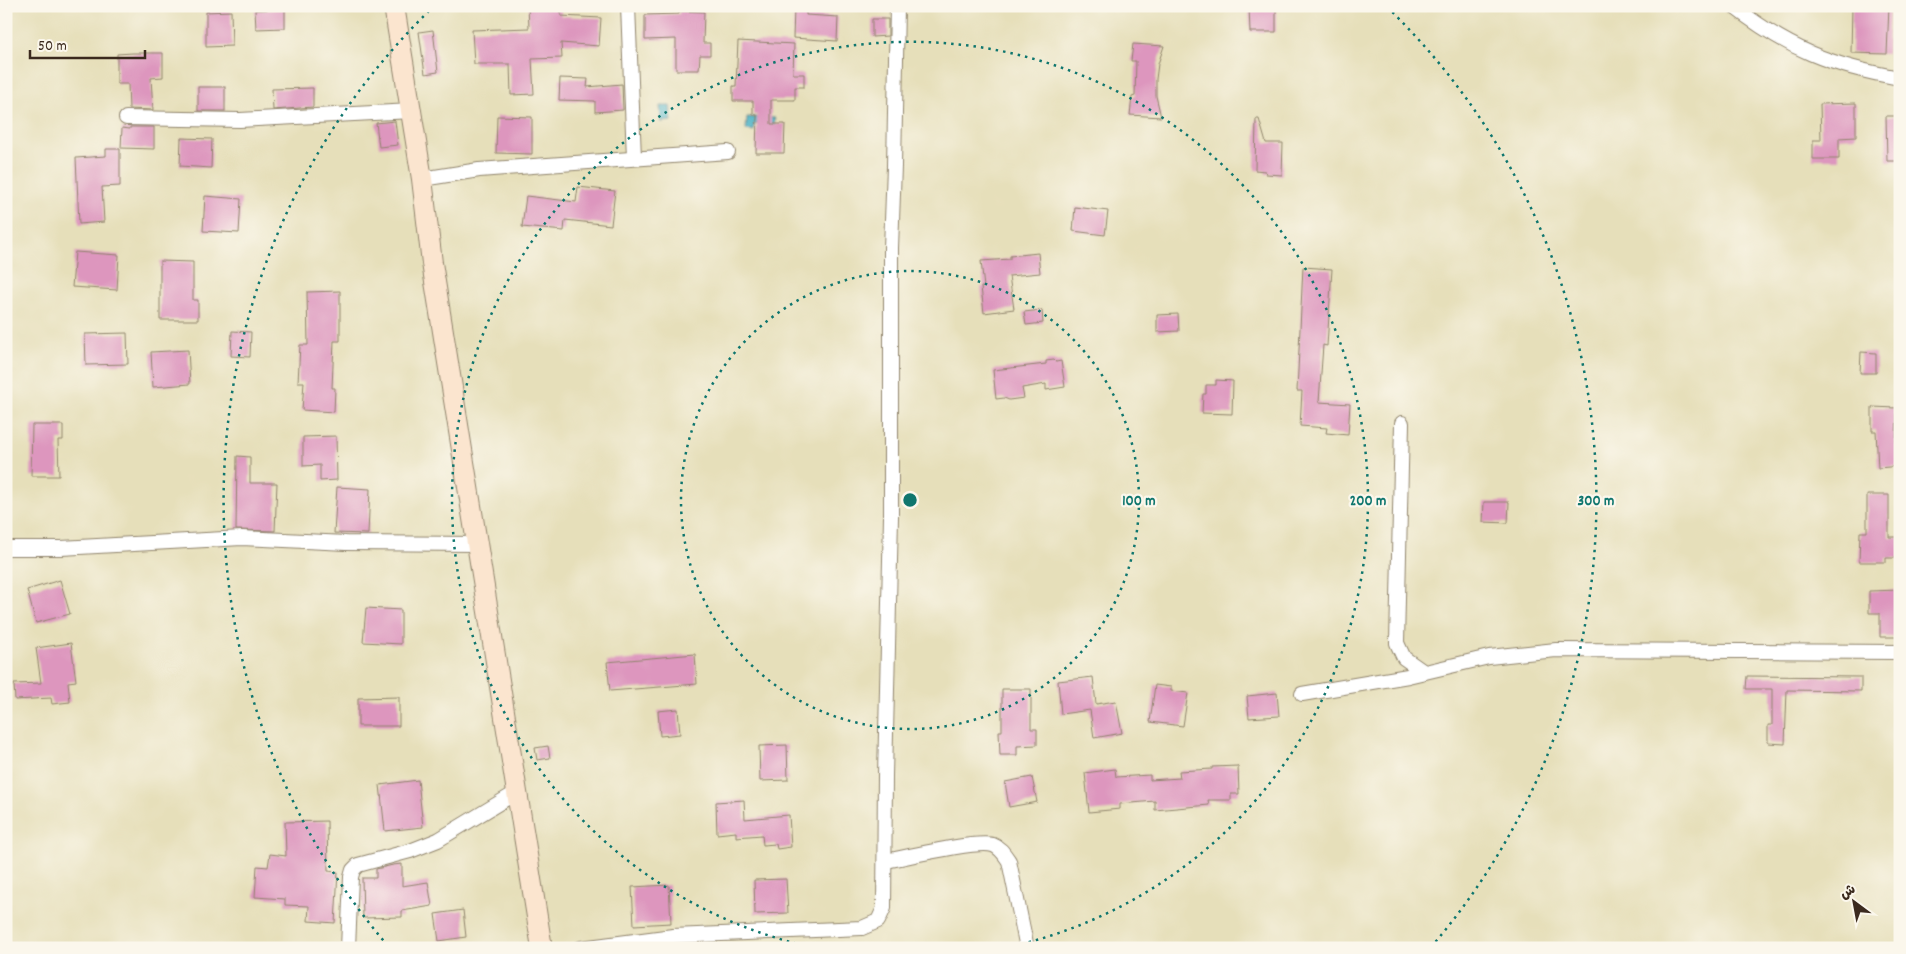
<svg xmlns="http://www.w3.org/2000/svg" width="1906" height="954" viewBox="0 0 1906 954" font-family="Dekko,'Playpen Sans Arabic',sans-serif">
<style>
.water{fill:#44aec3;stroke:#406c70}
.building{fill:#dd96be}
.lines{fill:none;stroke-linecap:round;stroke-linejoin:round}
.street-casing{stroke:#90846c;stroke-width:16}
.secondary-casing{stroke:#90846c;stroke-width:22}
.street{stroke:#fff;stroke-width:14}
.secondary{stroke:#fbe5cf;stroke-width:20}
.ring{fill:none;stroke:#0f766e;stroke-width:2.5;stroke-dasharray:2.5 5}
.centre{fill:#0f766e;stroke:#fbf7ec;stroke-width:2.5}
.ring-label{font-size:15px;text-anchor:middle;font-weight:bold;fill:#0f766e;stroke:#fbf7ec;stroke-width:4.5;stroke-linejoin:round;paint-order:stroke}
</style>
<rect width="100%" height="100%" fill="#fbf7ec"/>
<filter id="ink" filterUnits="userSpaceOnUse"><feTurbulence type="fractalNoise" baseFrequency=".02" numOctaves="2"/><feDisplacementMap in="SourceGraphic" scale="10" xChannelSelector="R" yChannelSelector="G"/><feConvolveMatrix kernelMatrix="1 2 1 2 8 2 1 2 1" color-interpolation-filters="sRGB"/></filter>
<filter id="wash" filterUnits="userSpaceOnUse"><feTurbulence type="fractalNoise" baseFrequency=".0096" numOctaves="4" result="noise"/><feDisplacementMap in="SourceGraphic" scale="20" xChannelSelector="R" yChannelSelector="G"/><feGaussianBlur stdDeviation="1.12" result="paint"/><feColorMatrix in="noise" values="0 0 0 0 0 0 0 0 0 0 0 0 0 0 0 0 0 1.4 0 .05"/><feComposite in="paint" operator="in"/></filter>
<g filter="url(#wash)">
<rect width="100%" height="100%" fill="#e6dfba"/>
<g class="water">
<polygon points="660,106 670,106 672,121 661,122"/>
<polygon points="747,117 775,118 774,125 754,124 754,131 746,130"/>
</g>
<g id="blocks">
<g class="building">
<polygon points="528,6 561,6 561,16 601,18 599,46 561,43 562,58 532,59 534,94 511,95 510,64 474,64 472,30 529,28"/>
<polygon points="1249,6 1276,6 1276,32 1250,32"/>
<polygon points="1852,6 1889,6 1887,54 1851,53"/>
<polygon points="285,9 285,28 256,29 255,10"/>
<polygon points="794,9 806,10 806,15 838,17 837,41 793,38"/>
<polygon points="231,11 232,46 206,47 206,12"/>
<polygon points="679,11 704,12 703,43 710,43 710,55 700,55 699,70 676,70 676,39 645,40 645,15 679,14"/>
<polygon points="872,19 888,19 888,36 872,37"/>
<polygon points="433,30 438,72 425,74 419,32"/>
<polygon points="738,41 794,44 793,74 804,74 804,87 795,87 795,100 771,100 771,124 785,124 784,153 756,153 757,115 753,115 753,101 733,101 733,86 736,86"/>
<polygon points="1133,44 1164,46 1158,64 1156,79 1156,96 1161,117 1130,115 1132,97 1135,96 1136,61 1131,61"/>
<polygon points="133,53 163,53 163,77 151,78 153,110 129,109 128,84 117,84 117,54"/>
<polygon points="560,78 588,79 587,87 622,84 623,110 595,112 595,101 559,100"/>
<rect x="198" y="87" width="27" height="24"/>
<polygon points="313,88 313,107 273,110 272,89"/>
<polygon points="1856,103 1856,137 1839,138 1839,159 1813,159 1813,140 1821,140 1820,104"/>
<polygon points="497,116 532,117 532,154 496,153"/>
<polygon points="1886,116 1900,116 1900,161 1887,161"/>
<polygon points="1256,119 1259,119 1266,143 1283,143 1282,175 1266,174 1265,171 1255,170"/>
<polygon points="395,121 398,145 379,147 376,123"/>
<polygon points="130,127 154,127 154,149 121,148 122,128 130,129"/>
<polygon points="181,138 212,139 211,168 180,166"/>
<polygon points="106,149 120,149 120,186 102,187 104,222 79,224 76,158 106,156"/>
<polygon points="578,187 615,191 611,225 565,220 564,231 522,227 526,196 576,202"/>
<polygon points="205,196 241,199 239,233 203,231"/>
<polygon points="1075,207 1108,211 1105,235 1073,231"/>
<polygon points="75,252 119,255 117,290 72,287"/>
<polygon points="1038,253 1040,273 1009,276 1014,309 984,313 981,287 984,287 981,261 1010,259 1010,256"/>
<polygon points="160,261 193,262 193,300 198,300 198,320 160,320"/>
<polygon points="1303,267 1332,269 1327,346 1323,345 1319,402 1350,404 1348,435 1326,433 1327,428 1300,426 1302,391 1297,391"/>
<polygon points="340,291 340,341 334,341 332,388 335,388 334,412 302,410 304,382 298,382 300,345 308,345 307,292"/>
<polygon points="1042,310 1043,323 1026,325 1024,312"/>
<polygon points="1178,314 1179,331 1157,332 1157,315"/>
<polygon points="232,331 251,332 250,357 231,356"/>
<polygon points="127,333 128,364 86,365 85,334"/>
<polygon points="188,350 190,384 153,387 151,352"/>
<polygon points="1861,352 1876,353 1876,373 1860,373"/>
<polygon points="1054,360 1056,362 1061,361 1065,387 1046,390 1046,384 1022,388 1024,398 1009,400 1004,398 996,399 993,370 1046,364 1046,361"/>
<polygon points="1216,380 1233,381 1232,414 1202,413 1203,394 1206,394 1206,385 1216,385"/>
<polygon points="1872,407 1897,408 1896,443 1900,442 1900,466 1878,468 1876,431 1872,431"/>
<polygon points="32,425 63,425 63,440 58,440 59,476 31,476"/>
<polygon points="336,436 337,480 320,481 320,465 303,466 303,437"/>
<polygon points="237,456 250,457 250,483 277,483 275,531 236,530"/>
<polygon points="337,487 370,489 368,534 334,533"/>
<polygon points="1867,495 1889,495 1889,537 1900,537 1900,558 1886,558 1886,562 1859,562 1860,532 1867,532"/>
<polygon points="1484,502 1509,502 1508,523 1483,522"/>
<polygon points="60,580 70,614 36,623 27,590"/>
<polygon points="1900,590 1900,637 1880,637 1880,613 1869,613 1869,591"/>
<polygon points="366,608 401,610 401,644 363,642"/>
<polygon points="71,643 76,681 68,682 70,702 52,704 51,698 15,700 14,684 41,683 36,648"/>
<polygon points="695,654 697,684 610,691 607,662"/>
<polygon points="1747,676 1861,677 1861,691 1787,690 1785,744 1768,743 1768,725 1772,725 1772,689 1746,689"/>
<polygon points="1093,677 1096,704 1116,701 1122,733 1094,738 1090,710 1061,714 1058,681"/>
<polygon points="1155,685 1171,687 1171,691 1188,693 1183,726 1150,722"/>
<polygon points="1002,689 1031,689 1031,729 1037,729 1037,745 1017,746 1017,755 1000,755 999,731 1002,731"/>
<polygon points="1277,693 1279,716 1249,718 1247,696"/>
<polygon points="399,697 399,726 358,726 358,698"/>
<polygon points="678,709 680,734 660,736 658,711"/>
<polygon points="787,745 788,780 760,781 759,746"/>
<polygon points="548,746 550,758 537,760 535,748"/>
<polygon points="1238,766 1239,794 1231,794 1231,800 1208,800 1209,805 1155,810 1155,801 1120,804 1120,809 1089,812 1085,773 1115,769 1116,777 1150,775 1150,780 1180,778 1179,771 1212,769 1212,767"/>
<polygon points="1032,777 1037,802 1009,807 1005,782"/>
<polygon points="418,780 423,827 385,831 380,785"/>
<polygon points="744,800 745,819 789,815 791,847 777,849 776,844 763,845 762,835 736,837 736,832 717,834 716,802"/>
<polygon points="327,821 328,871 338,872 335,923 308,921 309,906 285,905 285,899 255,897 257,866 268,867 270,854 286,856 285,822"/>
<polygon points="402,864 402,886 428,882 432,906 402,911 402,917 363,918 362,878 376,878 376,869 393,865"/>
<polygon points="786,879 788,913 755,914 754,880"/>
<polygon points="669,885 671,923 634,925 632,887"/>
<polygon points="463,910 466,937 439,941 435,914"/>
</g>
</g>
</g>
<g filter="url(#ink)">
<use href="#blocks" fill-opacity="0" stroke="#90846c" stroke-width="1"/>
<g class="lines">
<defs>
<g id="street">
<polyline points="628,6 634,158"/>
<path d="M1733 6C1788 49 1831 66 1900 78"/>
<polyline points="126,118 240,120 412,111"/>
<polyline points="422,179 479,170 728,152"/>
<polyline points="1402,423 1397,643 1404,658 1424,672"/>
<polyline points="6,548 61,548 242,538 346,543 478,544"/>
<polyline points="1302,694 1408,676 1489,657 1556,650 1900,652"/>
<path d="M886 861C907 857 976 840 993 845 1001 848 1004 854 1009 861L1027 948"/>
<polyline points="348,948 351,877 353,870 358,865 410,851 438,840 517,792"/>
<polyline points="581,948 673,936 862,928 878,921 884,908 885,776 891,517 891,248 894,166 897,6"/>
</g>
<polyline id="secondary" points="394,6 422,179 432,263 542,948"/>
</defs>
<use href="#street" class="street-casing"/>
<use href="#secondary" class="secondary-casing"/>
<use href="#street" class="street"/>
<use href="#secondary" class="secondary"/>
</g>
</g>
<g class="ring">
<circle cx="910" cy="500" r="229"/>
<path d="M811 947A458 458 0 1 1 1009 947"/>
<path d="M388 946A686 686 0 0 1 433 7M1387 7A686 686 0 0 1 1432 946"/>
</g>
<circle cx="910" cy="500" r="8" class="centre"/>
<g class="ring-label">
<text x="1139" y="505">100 m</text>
<text x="1368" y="505">200 m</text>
<text x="1596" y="505">300 m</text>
</g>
<rect width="1906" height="954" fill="none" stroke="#fbf7ec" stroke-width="25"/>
<g transform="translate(1854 902) rotate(328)" stroke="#fbf7ec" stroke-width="4" paint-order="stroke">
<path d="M0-4L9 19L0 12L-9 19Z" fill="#3b2a1e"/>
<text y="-8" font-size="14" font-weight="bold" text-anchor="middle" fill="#3b2a1e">ش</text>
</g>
<path d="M30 50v8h115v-8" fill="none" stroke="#3b2a1e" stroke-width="2.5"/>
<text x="38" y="50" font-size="15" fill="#3b2a1e" stroke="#fbf7ec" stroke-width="4" paint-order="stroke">50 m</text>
</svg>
